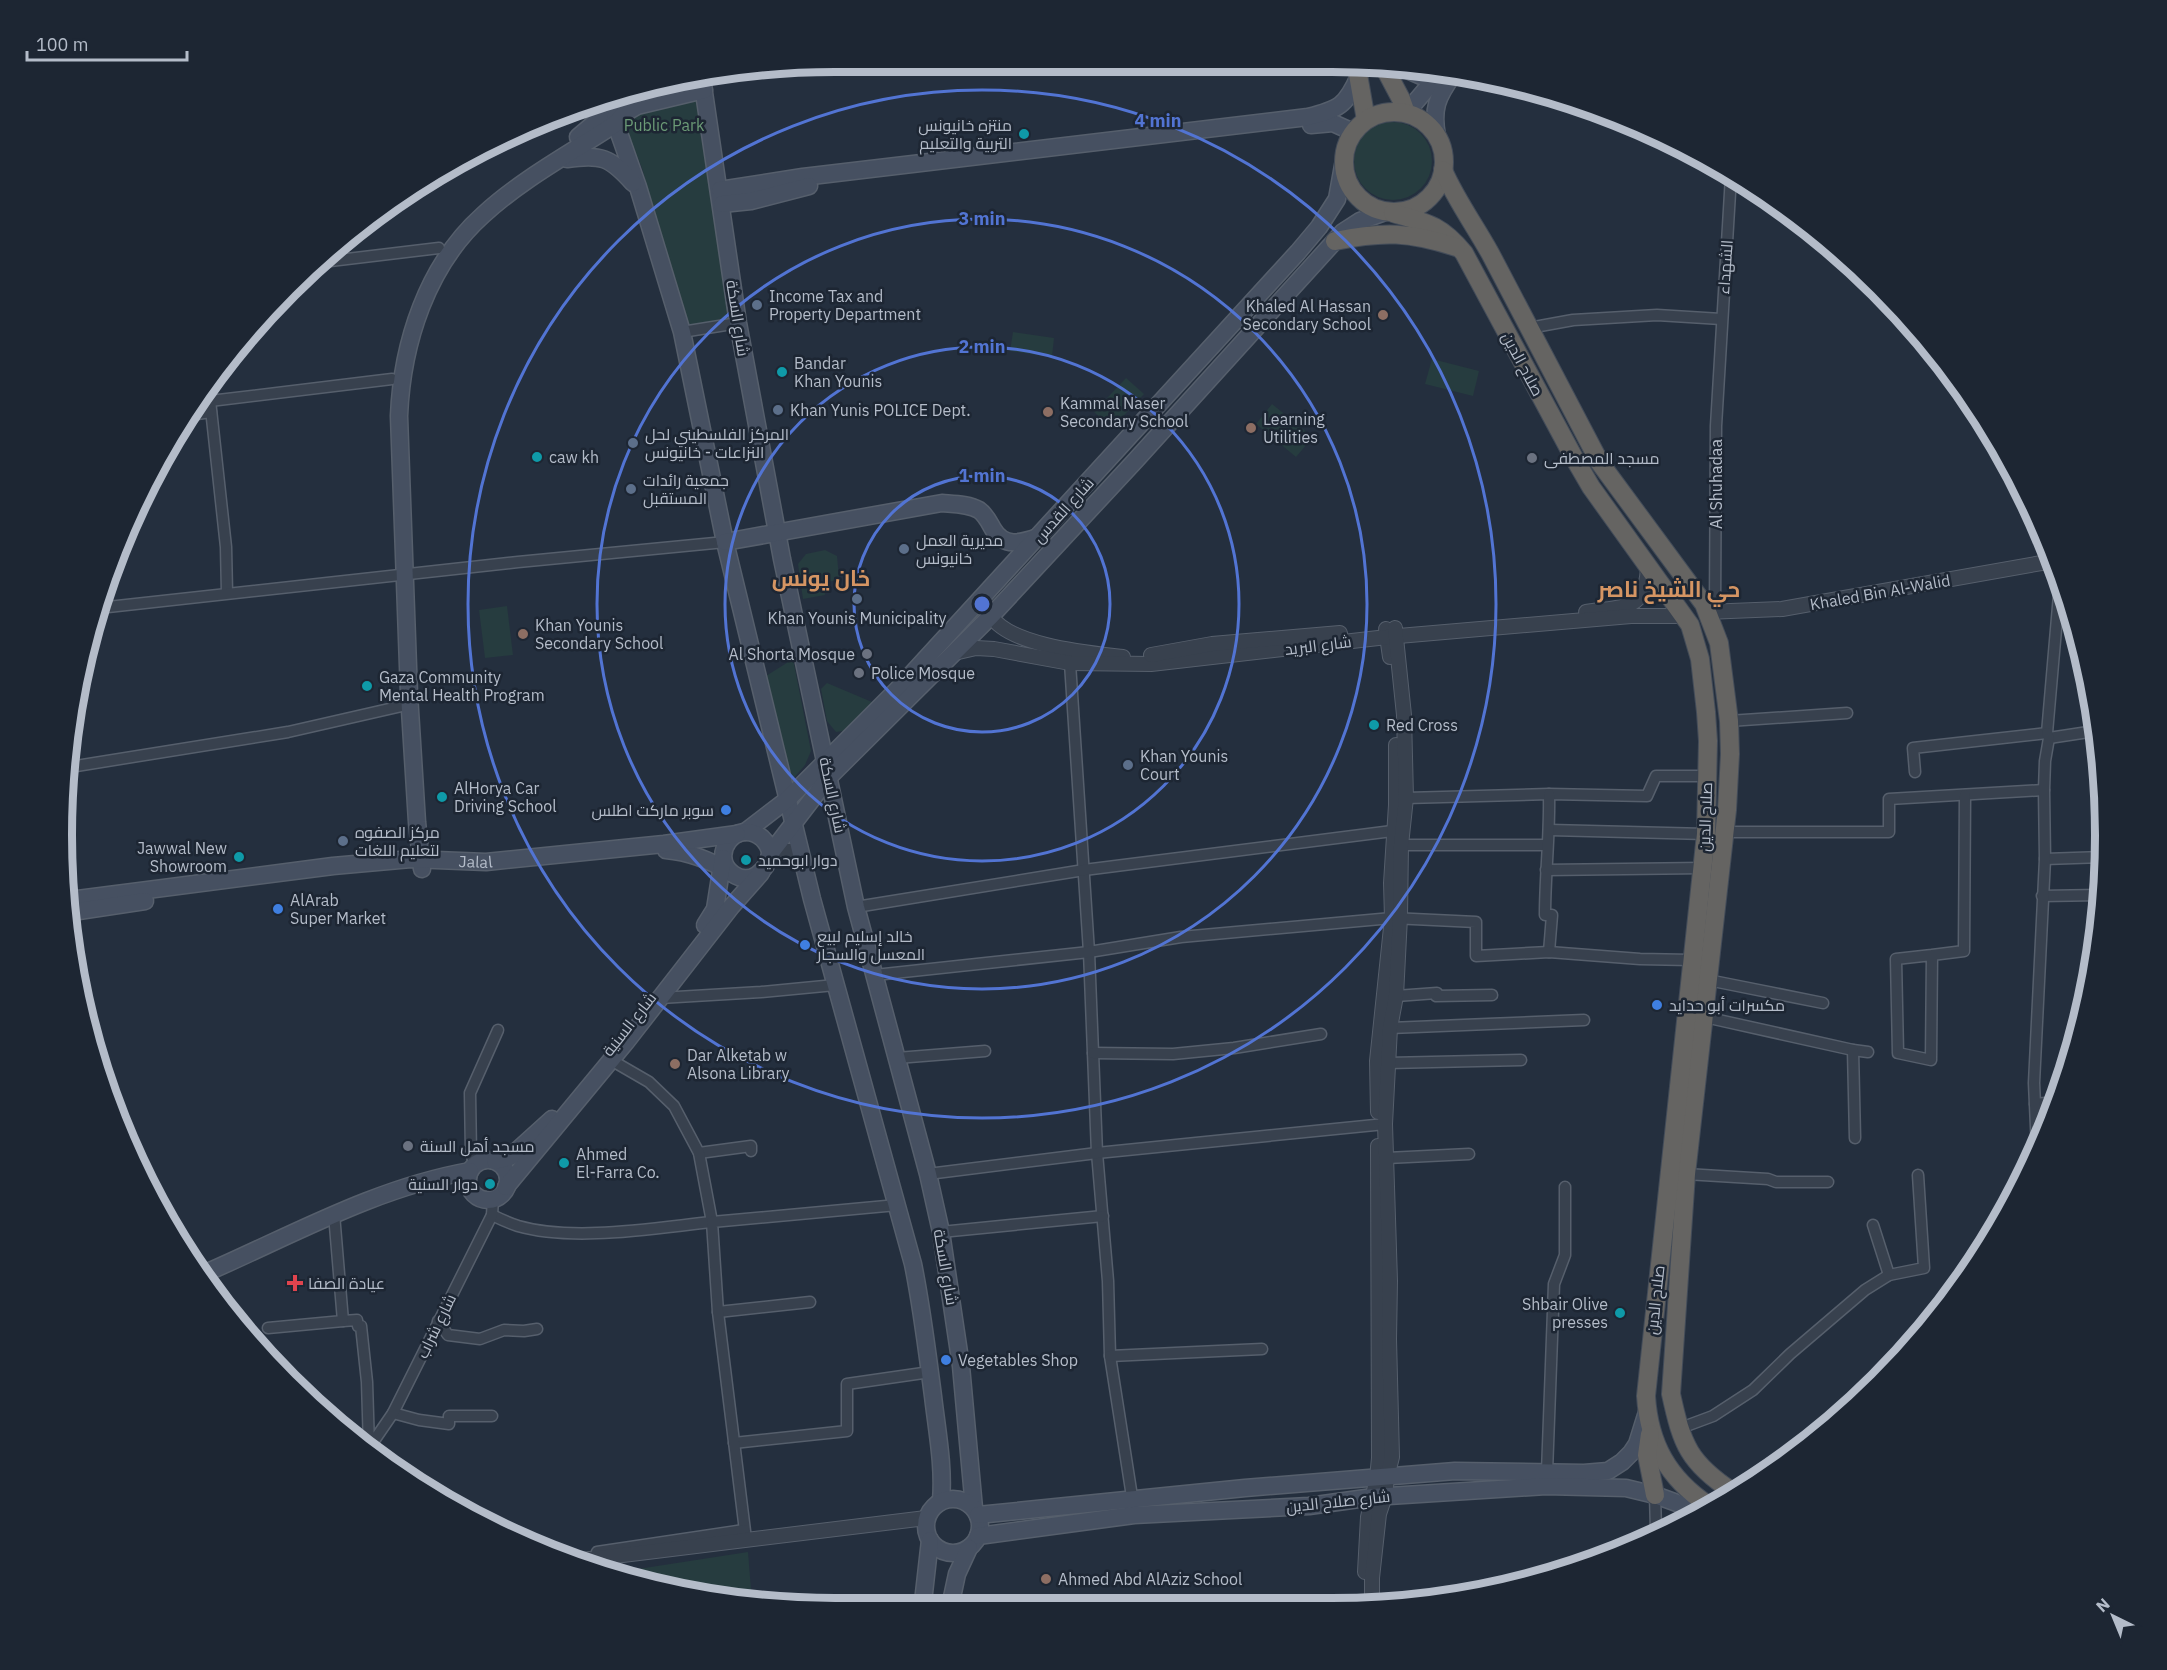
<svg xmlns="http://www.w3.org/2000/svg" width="2167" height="1670" viewBox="0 0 2167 1670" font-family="'IBM Plex Sans',Cairo,sans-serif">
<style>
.green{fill:#263c3f}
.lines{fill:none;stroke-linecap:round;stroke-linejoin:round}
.minor-casing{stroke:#565f6c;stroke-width:13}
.tertiary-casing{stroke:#565f6c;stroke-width:16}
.secondary-casing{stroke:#565f6c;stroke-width:19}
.trunk-casing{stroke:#434c59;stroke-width:20}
.minor{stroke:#38414e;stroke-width:10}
.tertiary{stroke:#38414e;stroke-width:14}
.secondary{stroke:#465061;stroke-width:16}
.trunk{stroke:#656462;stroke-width:18}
.ring{fill:none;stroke:#5274d3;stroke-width:3}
.culture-dot{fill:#0f9aa8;stroke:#1d2633;stroke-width:2}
.service-dot{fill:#5c6f8a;stroke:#1d2633;stroke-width:2}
.education-dot{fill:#8d6e63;stroke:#1d2633;stroke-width:2}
.worship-dot{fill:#6b7280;stroke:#1d2633;stroke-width:2}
.shop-dot{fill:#3f7fe0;stroke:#1d2633;stroke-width:2}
.health-dot{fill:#e0444e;stroke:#1d2633;stroke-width:2}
.labels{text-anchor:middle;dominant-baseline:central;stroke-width:5;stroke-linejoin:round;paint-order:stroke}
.park-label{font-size:16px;fill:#6b9a76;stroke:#1d2633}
.poi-label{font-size:16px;fill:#b4bcc9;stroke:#1d2633;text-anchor:start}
.street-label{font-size:16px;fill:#b4bcc9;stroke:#1d2633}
.district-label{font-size:22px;font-weight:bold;fill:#d59563;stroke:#1d2633}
.rim{fill:none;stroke:#b4bcc9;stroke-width:8}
.centre{fill:#5274d3;stroke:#1d2633;stroke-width:3}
.ring-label{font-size:18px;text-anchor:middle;font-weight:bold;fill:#5274d3;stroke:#1d2633;stroke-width:5;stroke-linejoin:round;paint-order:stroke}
</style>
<rect width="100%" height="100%" fill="#242f3e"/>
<g class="green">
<polygon points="695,80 732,317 686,326 642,168 613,97 634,88"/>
<circle cx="1393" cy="161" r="39"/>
<polygon points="1013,332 1054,338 1052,357 1010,351"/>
<polygon points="1432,359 1479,371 1473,396 1425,384"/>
<polygon points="1126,378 1144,394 1112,428 1094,412"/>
<polygon points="1272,404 1313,437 1296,457 1256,424"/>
<polygon points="825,550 837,556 839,577 834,577 834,581 824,582 825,595 803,599 798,564 806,554"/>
<polygon points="507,606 513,655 485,658 479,610"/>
<polygon points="793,659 811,751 805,765 793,779 790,778 766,676"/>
<polygon points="827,683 872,702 843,731 836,732 827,721 821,689"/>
<polygon points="748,1552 752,1602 734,1602 612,1573"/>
</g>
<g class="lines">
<defs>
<g id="minor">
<polyline points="322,262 439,248"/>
<polyline points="1529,328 1573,320 1657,315 1721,319"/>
<polyline points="682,332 738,323"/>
<polyline points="209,391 226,547 227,593"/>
<polyline points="210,401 392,379"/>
<polyline points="190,415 211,412"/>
<polyline points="99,608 518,562 725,542"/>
<polyline points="1715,610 1716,426 1731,176"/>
<polyline points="1070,663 1089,952 1097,1153 1108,1281 1110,1356 1133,1503"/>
<polyline points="1729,721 1847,713"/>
<polyline points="2049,738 2095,731"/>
<polyline points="70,767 288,732 402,706"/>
<polyline points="1915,772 1913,748 2047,733 2060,583"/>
<polyline points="1406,798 1549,794 1647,796 1656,776 1707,776"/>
<polyline points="1550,830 1706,834"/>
<polyline points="1725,832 1889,832 1889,799 2044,790"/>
<polyline points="1401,845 1547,845"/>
<polyline points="2045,859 2103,857"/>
<polyline points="1546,870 1703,868"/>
<polyline points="2042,896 2100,895"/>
<polyline points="856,907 1084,870 1400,830"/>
<path d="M1549 952 1552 915H1545C1545 875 1550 834 1549 794"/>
<polyline points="1932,955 1896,959 1898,1053 1931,1060 1932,955 1964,951 1965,795"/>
<polyline points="875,975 1089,952 1181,937 1392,918 1476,922 1476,956 1549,952 1640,959 1691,960"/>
<polyline points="1708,980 1823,1003"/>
<polyline points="1396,996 1437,993 1436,996 1492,995"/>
<polyline points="660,998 761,992 835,985"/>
<polyline points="1705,1017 1853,1050 1868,1052"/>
<polyline points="1390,1028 1584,1020"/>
<polyline points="1853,1050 1855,1138"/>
<polyline points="1093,1053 1173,1054 1234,1048 1321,1034"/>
<polyline points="897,1058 985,1051"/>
<polyline points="1388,1063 1521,1060"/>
<polyline points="2035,1104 2056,1102"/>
<polyline points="2037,1149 2034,1083 2045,859 2044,790 2045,761 2049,738 2047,733"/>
<polyline points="699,1153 751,1146 751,1151"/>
<polyline points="1387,1158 1469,1154"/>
<polyline points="475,1164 471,1154 470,1093 498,1030"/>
<polyline points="928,1174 1097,1153 1385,1124"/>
<polyline points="1686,1174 1768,1179 1776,1182 1828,1182"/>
<path d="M492 1215C500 1219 509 1223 518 1226 574 1242 654 1228 712 1222L699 1153 674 1106 649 1082 611 1060"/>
<polyline points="1873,1225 1889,1275"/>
<polyline points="941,1232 1103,1216"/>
<polyline points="718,1312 810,1302"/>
<polyline points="343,1321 357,1320 358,1326 361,1326 367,1382 369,1447"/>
<polyline points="438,1321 448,1335 480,1339 504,1330 524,1331 537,1329"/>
<polyline points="268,1328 343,1321 334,1214"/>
<polyline points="1110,1356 1262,1349"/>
<polyline points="393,1413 419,1420 449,1424 449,1416 492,1416"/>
<polyline points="1678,1429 1713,1416 1753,1390 1790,1354 1865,1290 1889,1275 1924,1268 1918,1175"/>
<polyline points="355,1436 369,1435"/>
<polyline points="734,1443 847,1431 847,1384 930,1372"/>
<polyline points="369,1448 393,1413 492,1215 493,1199"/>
<polyline points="1547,1472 1554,1284 1565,1255 1565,1187"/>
<polyline points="1655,1495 1656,1530"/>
<polyline points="746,1539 718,1312 712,1222 897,1205"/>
<polyline points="597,1552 744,1530"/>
</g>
<g id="tertiary">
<path d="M1586 612C1623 606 1647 612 1648 565"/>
<polyline points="1706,612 1782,609 2053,561"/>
<path d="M991 616C1010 646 1089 653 1123 657"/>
<polyline points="1386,629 1390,657"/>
<polyline points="954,653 976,648 994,649 1070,663 1151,664 1387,637 1631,616 1683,616"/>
<polyline points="1151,655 1212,644 1340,633"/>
<polyline points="769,861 786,851 794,851 803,860"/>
<polyline points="1378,1112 1377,1061 1392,918 1391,883 1396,805 1396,745"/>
<polyline points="574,1561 926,1518"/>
<polyline points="1365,1572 1368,1517 1377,1478 1379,1458 1378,1146"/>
<polyline points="1372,1602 1372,1578 1379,1514 1385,1496 1387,1477 1392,1457 1389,1339 1390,1281 1385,1124 1390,1028 1396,996 1400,917 1401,845 1406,798 1404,715 1395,628"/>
</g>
<g id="secondary">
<polyline points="1396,65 1421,76 1439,74"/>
<polyline points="702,79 738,323 782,559 856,907 928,1174 941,1232 961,1366 974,1508"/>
<path d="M607 99 638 187 682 332 725 542 812 899 913 1264C922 1308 927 1351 933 1396 937 1431 944 1466 941 1501"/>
<polyline points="1406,113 1440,73"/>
<polyline points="1311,125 1333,123 1353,132"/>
<path d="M1437 136C1432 109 1437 97 1453 75"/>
<polyline points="578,137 598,120 604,101"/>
<path d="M567 159C601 154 610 157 633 183"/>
<path d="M720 190 803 177 1308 117C1339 109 1346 106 1359 76"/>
<polyline points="722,204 751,201 809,186"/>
<path d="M725 542 942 503C954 504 969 504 979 510 986 515 989 522 993 529 1004 548 1021 543 1038 537"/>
<polyline points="745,832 788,799 898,689 1298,252 1319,227 1337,199 1344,160"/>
<path d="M666 850C690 852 710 860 731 873"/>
<path d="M770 854C770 847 767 843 762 838 736 817 708 856 733 874 750 886 767 871 770 854L829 777 991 616 1135 461 1343 232 1360 221 1385 212"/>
<path d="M422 869 417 822 409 694 399 416C402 343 427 265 483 215 522 179 571 153 615 124L625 113 637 106 704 90"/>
<path id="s1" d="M70 900 333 866 411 859 486 862 664 844 737 834"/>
<polyline points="72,912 145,901"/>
<polyline points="705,925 715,909 723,858"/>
<circle cx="488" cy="1180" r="20"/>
<polyline points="495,1161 510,1157 552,1119"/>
<polyline points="506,1187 626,1042 731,907 761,873"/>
<path d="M201 1275C289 1237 374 1188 470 1171"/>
<circle cx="953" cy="1526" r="27"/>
<polyline points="978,1515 1245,1488 1455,1471 1584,1473 1608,1471 1622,1462 1631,1453 1637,1444 1647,1412"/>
<polyline points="978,1536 1134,1515 1309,1506 1373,1497 1546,1486 1626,1488 1655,1495 1696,1510"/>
<polyline points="923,1602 930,1540"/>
<polyline points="951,1602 957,1574 969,1548"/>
</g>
<g id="trunk">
<polyline points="1356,63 1366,120"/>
<polyline points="1382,63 1401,99 1406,113"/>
<circle cx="1394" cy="162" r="50"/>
<path d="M1443 170C1456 200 1474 224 1490 253L1600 463 1704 604 1719 643 1729 721 1730 754 1727 810 1686 1174 1671 1394C1682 1445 1689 1463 1733 1492"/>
<path d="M1393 213C1428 223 1441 225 1464 253L1573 456 1591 487 1690 625 1700 659 1706 712 1708 741 1706 834 1646 1396C1649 1444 1668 1478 1708 1505"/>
<path d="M1335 241C1384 231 1409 232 1456 247"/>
<polyline points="1650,1434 1647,1455 1655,1495"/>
</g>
</defs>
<use href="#minor" class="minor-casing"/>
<use href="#tertiary" class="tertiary-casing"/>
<use href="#secondary" class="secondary-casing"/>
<use href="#trunk" class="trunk-casing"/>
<use href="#minor" class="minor"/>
<use href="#tertiary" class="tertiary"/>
<use href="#secondary" class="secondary"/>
<use href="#trunk" class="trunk"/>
</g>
<g class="ring">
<circle cx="982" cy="604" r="128"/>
<circle cx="982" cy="604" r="257"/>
<circle cx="982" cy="604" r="385"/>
<circle cx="982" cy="604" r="514"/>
</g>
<g class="culture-dot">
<circle cx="1024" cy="134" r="6"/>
<circle cx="782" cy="372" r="6"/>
<circle cx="537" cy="457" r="6"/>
<circle cx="367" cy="686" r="6"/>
<circle cx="1374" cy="725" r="6"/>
<circle cx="442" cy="797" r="6"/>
<circle cx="239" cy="857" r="6"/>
<circle cx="746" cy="860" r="6"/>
<circle cx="564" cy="1163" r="6"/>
<circle cx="490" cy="1184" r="6"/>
<circle cx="1620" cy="1313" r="6"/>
</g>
<g class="service-dot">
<circle cx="757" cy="305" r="6"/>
<circle cx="778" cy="410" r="6"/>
<circle cx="633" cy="443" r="6"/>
<circle cx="631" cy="489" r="6"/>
<circle cx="904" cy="549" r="6"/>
<circle cx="857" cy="599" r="6"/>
<circle cx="1128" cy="765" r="6"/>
<circle cx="343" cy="841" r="6"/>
</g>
<g class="education-dot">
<circle cx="1383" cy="315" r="6"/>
<circle cx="1048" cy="412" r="6"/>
<circle cx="1251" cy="428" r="6"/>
<circle cx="523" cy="634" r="6"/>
<circle cx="675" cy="1064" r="6"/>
<circle cx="1046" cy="1579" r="6"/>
</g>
<g class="worship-dot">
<circle cx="1532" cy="458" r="6"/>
<circle cx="867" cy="654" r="6"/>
<circle cx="859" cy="673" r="6"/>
<circle cx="408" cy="1146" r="6"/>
</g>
<g class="shop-dot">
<circle cx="726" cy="810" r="6"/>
<circle cx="278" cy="909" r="6"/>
<circle cx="805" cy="945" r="6"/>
<circle cx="1657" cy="1005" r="6"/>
<circle cx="946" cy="1360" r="6"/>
</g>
<path class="health-dot" d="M292 1274h6v6h6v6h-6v6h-6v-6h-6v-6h6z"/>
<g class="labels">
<g class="park-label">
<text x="664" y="125">Public Park</text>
</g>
<g class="poi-label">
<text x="1012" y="125" text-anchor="end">منتزه خانيونس<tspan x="1012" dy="18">التربية والتعليم</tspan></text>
<text x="769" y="296">Income Tax and<tspan x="769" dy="18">Property Department</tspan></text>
<text x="1371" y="306" text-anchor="end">Khaled Al Hassan<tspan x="1371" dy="18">Secondary School</tspan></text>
<text x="794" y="363">Bandar<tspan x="794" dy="18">Khan Younis</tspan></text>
<text x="1060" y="403">Kammal Naser<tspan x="1060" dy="18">Secondary School</tspan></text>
<text x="790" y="410">Khan Yunis POLICE Dept.</text>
<text x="1263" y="419">Learning<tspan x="1263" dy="18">Utilities</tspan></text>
<text x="645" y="434">المركز الفلسطيني لحل<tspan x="645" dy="18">النزاعات - خانيونس</tspan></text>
<text x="549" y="457">caw kh</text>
<text x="1544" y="458">مسجد المصطفى</text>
<text x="643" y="480">جمعية رائدات<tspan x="643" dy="18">المستقبل</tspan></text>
<text x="916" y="540">مديرية العمل<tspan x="916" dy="18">خانيونس</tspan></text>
<text x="857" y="618" text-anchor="middle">Khan Younis Municipality</text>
<text x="535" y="625">Khan Younis<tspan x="535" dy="18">Secondary School</tspan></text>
<text x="855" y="654" text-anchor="end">Al Shorta Mosque</text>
<text x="871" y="673">Police Mosque</text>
<text x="379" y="677">Gaza Community<tspan x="379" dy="18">Mental Health Program</tspan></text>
<text x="1386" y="725">Red Cross</text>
<text x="1140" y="756">Khan Younis<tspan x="1140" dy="18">Court</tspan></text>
<text x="454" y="788">AlHorya Car<tspan x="454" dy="18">Driving School</tspan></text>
<text x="714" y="810" text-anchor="end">سوبر ماركت اطلس</text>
<text x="355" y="832">مركز الصفوه<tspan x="355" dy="18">لتعليم اللغات</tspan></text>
<text x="227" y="848" text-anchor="end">Jawwal New<tspan x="227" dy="18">Showroom</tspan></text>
<text x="758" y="860">دوار ابوحميد</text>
<text x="290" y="900">AlArab<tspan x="290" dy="18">Super Market</tspan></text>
<text x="817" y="936">خالد إسليم لبيع<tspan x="817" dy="18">المعسل والسجار</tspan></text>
<text x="1669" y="1005">مكسرات أبو حدايد</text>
<text x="687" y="1055">Dar Alketab w<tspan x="687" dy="18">Alsona Library</tspan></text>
<text x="420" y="1146">مسجد أهل السنة</text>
<text x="576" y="1154">Ahmed<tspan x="576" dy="18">El-Farra Co.</tspan></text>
<text x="478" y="1184" text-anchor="end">دوار السنية</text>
<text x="308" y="1283">عيادة الصفا</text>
<text x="1608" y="1304" text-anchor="end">Shbair Olive<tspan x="1608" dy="18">presses</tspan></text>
<text x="958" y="1360">Vegetables Shop</text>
<text x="1058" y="1579">Ahmed Abd AlAziz School</text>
</g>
<g class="street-label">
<text transform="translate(1725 267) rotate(-86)">الشهداء</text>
<text transform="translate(738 318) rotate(81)">شارع السكة</text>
<text transform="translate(1523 364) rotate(62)">صلاح الدين</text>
<text transform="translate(1716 484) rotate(-90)">Al Shuhadaa</text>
<text transform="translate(1063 510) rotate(-48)">شارع القدس</text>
<text transform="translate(1880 592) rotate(-10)">Khaled Bin Al-Walid</text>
<text transform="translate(1318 645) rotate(-7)">شارع البريد</text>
<text transform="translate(833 795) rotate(78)">شارع السكة</text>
<text transform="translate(1705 817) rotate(-88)">صلاح الدين</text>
<text stroke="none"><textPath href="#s1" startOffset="408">Jalal</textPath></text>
<text transform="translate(629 1024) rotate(-52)">شارع السنية</text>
<text transform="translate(946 1267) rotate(80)">شارع السكة</text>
<text transform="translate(1655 1300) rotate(-84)">صلاح الدين</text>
<text transform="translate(436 1326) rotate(-64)">شارع شراب</text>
<text transform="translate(1338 1501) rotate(-6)">شارع صلاح الدين</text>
</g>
<g class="district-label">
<text x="821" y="577">خان يونس</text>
<text x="1669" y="588">حي الشيخ ناصر</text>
</g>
</g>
<path d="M0 0H2167V1670H0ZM835 72H1332A763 763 0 0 1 2095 835V835A763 763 0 0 1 1332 1598H835A763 763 0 0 1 72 835V835A763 763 0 0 1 835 72Z" fill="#1d2633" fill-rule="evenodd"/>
<path class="rim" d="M835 72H1332A763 763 0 0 1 2095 835V835A763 763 0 0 1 1332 1598H835A763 763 0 0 1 72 835V835A763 763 0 0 1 835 72Z"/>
<circle cx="982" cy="604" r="9" class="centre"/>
<g class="ring-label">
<text x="1158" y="127">4 min</text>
<text x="982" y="225">3 min</text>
<text x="982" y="353">2 min</text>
<text x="982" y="482">1 min</text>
</g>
<g transform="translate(2113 1616) rotate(317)" stroke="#1d2633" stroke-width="4.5" paint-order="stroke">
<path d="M0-4.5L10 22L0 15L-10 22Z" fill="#b4bcc9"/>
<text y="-9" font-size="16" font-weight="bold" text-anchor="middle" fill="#b4bcc9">N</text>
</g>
<path d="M27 51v9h160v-9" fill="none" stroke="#b4bcc9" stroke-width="3"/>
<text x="36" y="51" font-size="18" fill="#b4bcc9" stroke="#1d2633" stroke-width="4.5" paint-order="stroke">100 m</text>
</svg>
